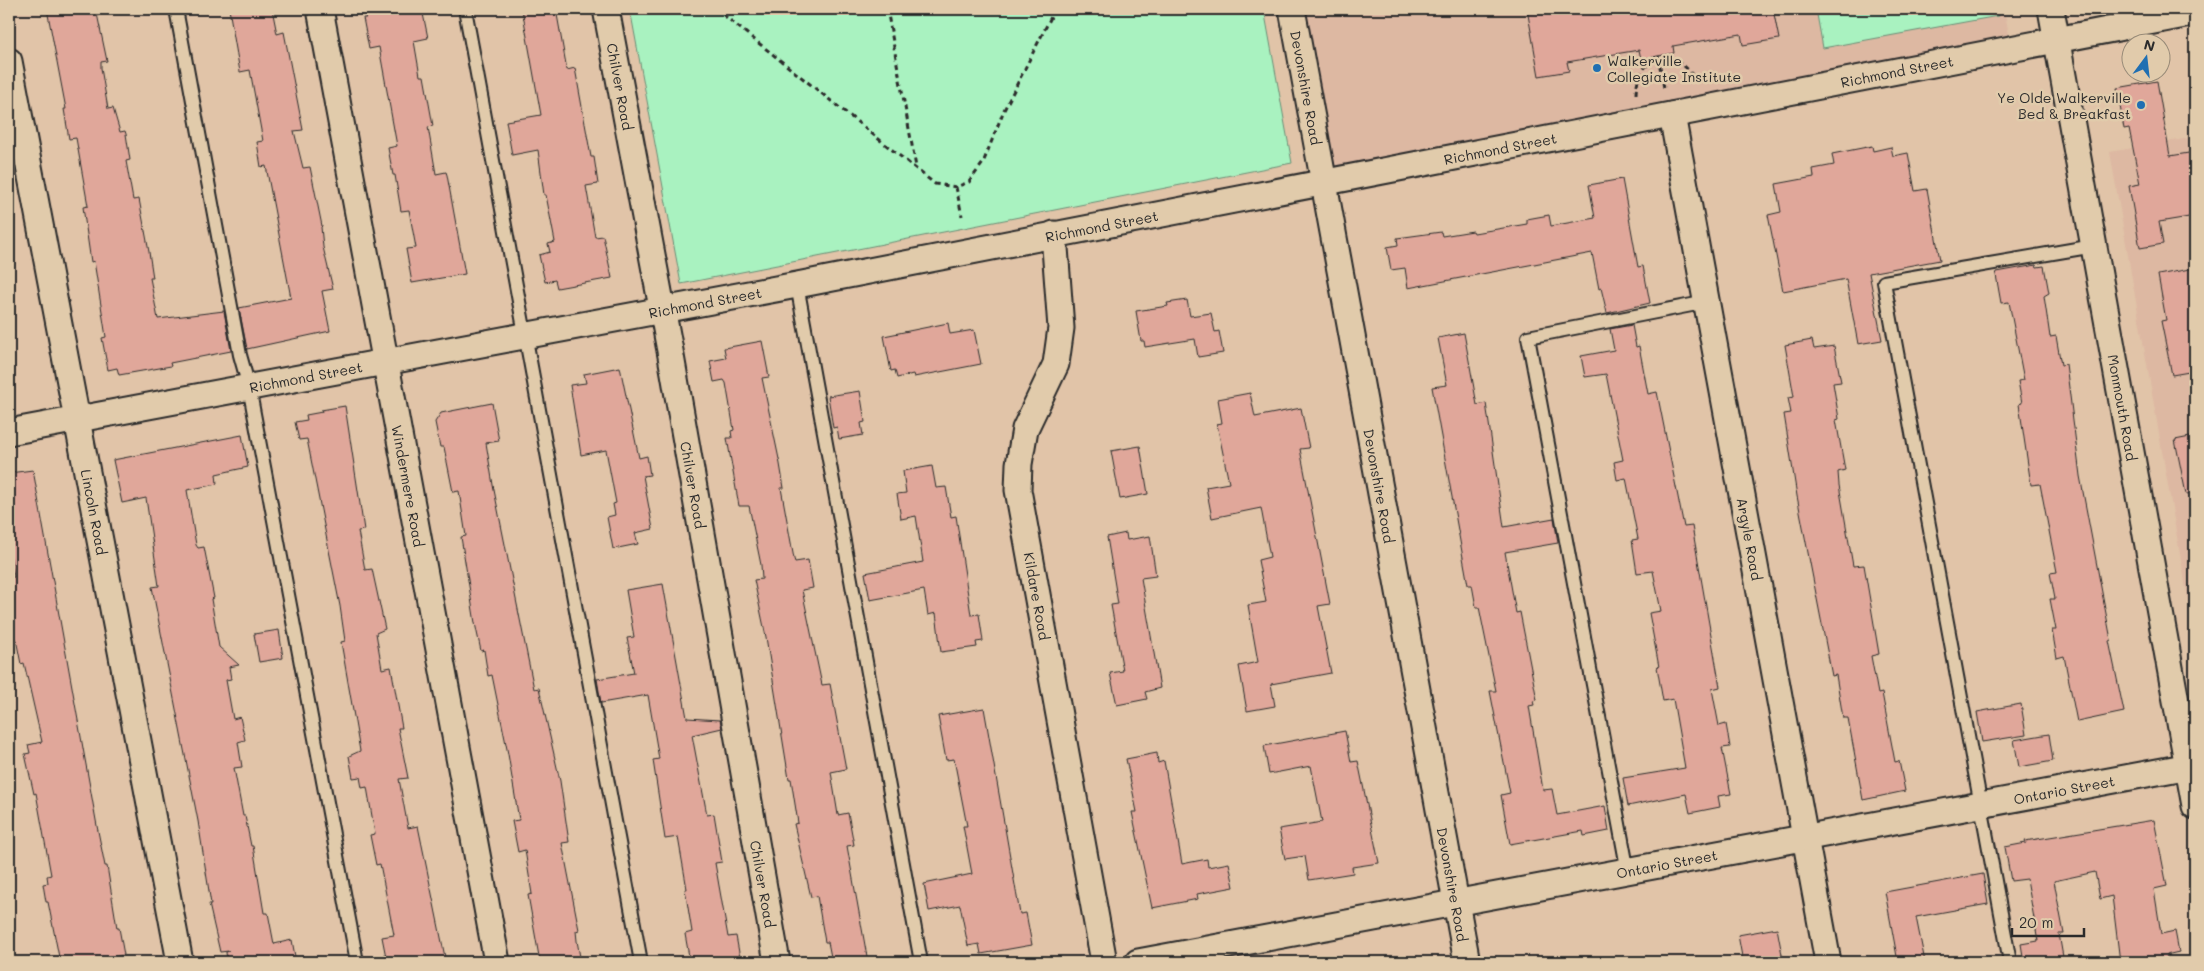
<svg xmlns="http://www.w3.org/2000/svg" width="2204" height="971" viewBox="0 0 2204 971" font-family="Mali,sans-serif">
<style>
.built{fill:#ddb8a2}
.green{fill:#a9f2c0;stroke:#6a8e76}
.building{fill:#e0a79a;stroke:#2b2b2b}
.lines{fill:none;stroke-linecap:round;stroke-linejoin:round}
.lane-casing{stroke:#2b2b2b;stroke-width:16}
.street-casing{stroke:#2b2b2b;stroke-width:29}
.path{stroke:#2b2b2b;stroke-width:3;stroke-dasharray:5 4;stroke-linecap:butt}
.lane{stroke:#e1cbab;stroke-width:12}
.street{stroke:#e1cbab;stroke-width:25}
.poi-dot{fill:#1f6fb2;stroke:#e1cbab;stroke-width:2}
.labels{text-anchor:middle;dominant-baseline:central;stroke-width:5;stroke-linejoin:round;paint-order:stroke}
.poi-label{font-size:14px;fill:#2b2b2b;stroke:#e1cbab;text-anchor:start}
.street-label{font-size:14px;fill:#2b2b2b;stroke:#e1cbab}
</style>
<rect width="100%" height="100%" fill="#e1c4a8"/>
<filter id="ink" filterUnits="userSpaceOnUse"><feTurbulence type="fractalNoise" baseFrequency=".02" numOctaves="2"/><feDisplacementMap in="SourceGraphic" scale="10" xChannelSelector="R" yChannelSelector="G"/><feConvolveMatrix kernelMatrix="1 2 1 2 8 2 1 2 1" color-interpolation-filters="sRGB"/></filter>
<g filter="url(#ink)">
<g class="built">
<polygon points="1303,9 2004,9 2011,44 1697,100 1333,168"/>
<polygon points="2195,137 2195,640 2110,152"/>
</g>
<g class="green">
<polygon points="630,9 1264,9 1292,163 681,284"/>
<polygon points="1816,9 1997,9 1998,16 1823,48"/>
</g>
<g class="building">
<polygon points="47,9 96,9 107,61 101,62 101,68 108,109 113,108 120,132 125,131 126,134 130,160 126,161 133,200 139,199 149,252 153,278 150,278 158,319 224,311 231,351 170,363 171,366 119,375 117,368 108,370 102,338 106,337 94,261 91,262 83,207 88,206 76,138 69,139 64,109 66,109"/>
<polygon points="229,9 272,9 277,34 284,32 303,130 294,131 303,168 310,167 322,226 321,227 323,247 333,289 322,291 330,331 247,349 239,308 291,298 266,166 261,167 257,142 263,141 250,70 240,72"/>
<polygon points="364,9 422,9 428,38 414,41 420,76 424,76 433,126 428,127 436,174 446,172 447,175 465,274 412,283 406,249 416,248 409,210 401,211 395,175 393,175 388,148 397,146 379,47 369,49 363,18 366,18"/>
<polygon points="522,9 556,9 567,70 575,68 591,157 594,157 598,184 586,186 595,237 603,236 612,278 557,288 555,280 545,282 539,255 550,252 548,244 555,242 546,195 544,195 538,150 512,155 506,121 541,115"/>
<polygon points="1527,9 1773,9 1779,39 1743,45 1741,34 1673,46 1674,53 1658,56 1641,59 1639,50 1567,62 1569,71 1539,76"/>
<polygon points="2157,81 2170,156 2195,152 2195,216 2159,222 2163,244 2140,248 2129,186 2140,184 2129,128 2124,129 2117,88"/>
<polygon points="1872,146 1873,151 1891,147 1893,156 1908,153 1915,191 1927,189 1940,260 1869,273 1882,340 1858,344 1846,279 1783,291 1768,215 1781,212 1776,184 1814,177 1813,169 1834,165 1832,154"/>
<polygon points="1622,179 1638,267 1643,266 1650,303 1607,313 1601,288 1599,289 1592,253 1408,288 1405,268 1391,270 1387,247 1398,245 1397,238 1441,232 1442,236 1473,231 1474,233 1527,224 1527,219 1549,215 1551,226 1595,218 1589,185"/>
<polygon points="2036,265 2037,267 2044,266 2049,293 2044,296 2050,337 2056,336 2061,365 2066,364 2080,476 2111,640 2109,641 2124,712 2077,722 2064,656 2057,658 2052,630 2056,630 2050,599 2055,599 2050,573 2057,572 2040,484 2031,485 2019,404 2022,403 2018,381 2024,380 2009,302 2001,303 1996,275 1997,272"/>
<polygon points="2195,268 2195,371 2172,375 2161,321 2166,320 2158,275"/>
<polygon points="1187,300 1190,316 1211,313 1215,332 1219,331 1223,353 1198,357 1195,339 1145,347 1144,341 1141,341 1136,311 1168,306 1167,303"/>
<polygon points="948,323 950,334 974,330 981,364 914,377 913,374 897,378 895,370 891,371 884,336"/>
<polygon points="1632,325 1636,347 1639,346 1648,394 1657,392 1684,527 1692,526 1720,687 1712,689 1719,726 1726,724 1730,747 1722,748 1731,794 1718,796 1720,807 1690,813 1686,794 1628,806 1623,778 1685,768 1673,699 1663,701 1657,667 1659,667 1649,613 1661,611 1653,571 1637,573 1632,540 1638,539 1626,478 1617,480 1614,462 1623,460 1606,374 1585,377 1581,356 1614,350 1610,329"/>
<polygon points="1464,333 1477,405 1486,403 1504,527 1554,518 1558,543 1505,552 1516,613 1520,612 1537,700 1533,701 1534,705 1529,706 1543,790 1552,789 1557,815 1605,806 1609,831 1584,836 1583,831 1510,844 1501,795 1510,793 1490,691 1496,691 1479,607 1476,607 1472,585 1468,585 1432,387 1447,385 1438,338"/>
<polygon points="1812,340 1814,349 1834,346 1841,382 1833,383 1839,419 1836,420 1845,470 1838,472 1839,485 1853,566 1864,565 1879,654 1871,656 1878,694 1882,693 1895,762 1899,761 1905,791 1863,800 1848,718 1843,718 1836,675 1832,676 1797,496 1784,414 1791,413 1788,398 1794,397 1785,345"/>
<polygon points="762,341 769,377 762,378 780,464 784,488 781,488 794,559 795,562 808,560 813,588 802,590 822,685 830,684 846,769 831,772 838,815 848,813 854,845 847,846 868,962 832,962 828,942 825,942 817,896 811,897 794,824 798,823 791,779 789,779 766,637 754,580 762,579 761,565 749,506 739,506 727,438 732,438 731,431 734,430 726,383 724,380 714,382 710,361 726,358 724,348"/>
<polygon points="620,367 639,458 647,456 650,475 643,476 653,529 635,533 638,544 613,549 607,517 615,515 613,504 616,503 606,450 581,455 570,385 586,383 584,374"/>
<polygon points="860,391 865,422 861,423 863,435 839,439 837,427 833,428 828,396"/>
<polygon points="1250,393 1255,417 1301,408 1309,448 1300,449 1330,604 1318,606 1331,673 1271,684 1275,706 1247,711 1239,666 1258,662 1248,605 1266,602 1258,560 1270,557 1261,508 1212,518 1206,487 1229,483 1217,424 1222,423 1218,399"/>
<polygon points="492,403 499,441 486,443 493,485 534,689 539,688 560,781 569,842 562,843 579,930 576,931 577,941 581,962 540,962 528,895 532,894 528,869 525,850 518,852 512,821 519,820 508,754 492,675 488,676 484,650 481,651 475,623 461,537 466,536 459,491 453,492 444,447 440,447 435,422 441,413"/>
<polygon points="345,406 364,530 358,531 365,570 372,569 385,629 376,633 382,669 391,667 402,728 398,728 408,778 399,779 408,828 418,826 446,962 387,962 382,937 394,935 380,864 376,865 370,835 375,834 367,787 362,788 360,777 353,778 349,756 360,751 341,642 345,641 340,606 307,439 299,440 295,422 307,420 306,415 322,412 321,410"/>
<polygon points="242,435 248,467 216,474 217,484 187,490 196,545 198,548 204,547 214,598 211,599 219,647 239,665 229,667 231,679 226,680 233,719 240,717 245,740 238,742 242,767 234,768 243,816 245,816 251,846 253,846 264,913 268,913 274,944 292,940 296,962 227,962 226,952 229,951 220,952 209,904 211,904 198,821 152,587 159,586 146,498 122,503 113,460"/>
<polygon points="2195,436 2195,493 2186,494 2175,440"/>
<polygon points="1140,446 1148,494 1120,499 1111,451"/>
<polygon points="932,466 936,488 946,487 951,517 956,516 971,615 979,614 983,641 976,642 977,647 941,652 936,613 928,615 924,590 870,600 865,573 923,562 916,516 901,519 897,494 906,493 903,471"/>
<polygon points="33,470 97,826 105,866 107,866 117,928 119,928 124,955 86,962 60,962 48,902 46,902 43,884 48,883 47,876 51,875 36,793 34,794 25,754 30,753 28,745 42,742 24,663 21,664 16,639 12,640 9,625 9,578 14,577 9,547 9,473"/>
<polygon points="1126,533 1127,540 1150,536 1156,576 1141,578 1160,688 1145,692 1147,699 1117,705 1110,673 1123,671 1111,605 1118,604 1107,537"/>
<polygon points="663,584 687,718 720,720 722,728 692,735 707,815 714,814 722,862 715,863 728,937 736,936 740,958 713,962 690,962 685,934 692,932 685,889 687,889 678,837 665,839 653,760 659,759 648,695 601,703 597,679 634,673 627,638 634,637 626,590"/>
<polygon points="279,630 283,658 259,662 254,634"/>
<polygon points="2021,704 2026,735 1982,742 1977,712"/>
<polygon points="984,708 1020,914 1026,913 1032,945 981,954 979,944 968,946 960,905 929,911 924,884 972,874 963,826 967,826 954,759 946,760 938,716"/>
<polygon points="1345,731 1351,762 1358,761 1379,863 1352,867 1353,873 1309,880 1305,856 1285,859 1279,829 1322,822 1311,766 1269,774 1264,746"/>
<polygon points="2049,734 2053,761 2019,767 2014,740"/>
<polygon points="1157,753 1158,763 1164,761 1182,864 1207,859 1208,867 1229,863 1234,887 1197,894 1198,899 1152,908 1132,812 1137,812 1126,759"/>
<polygon points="2154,820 2167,886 2154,889 2161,934 2175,931 2179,952 2166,955 2167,962 2120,962 2112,896 2100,899 2095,872 2054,881 2064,934 2059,934 2063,957 2024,962 2021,944 2038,941 2027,879 2011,881 2005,847 2026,843 2025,841"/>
<polygon points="1983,874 1988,904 1916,917 1925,962 1898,962 1885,892"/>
<polygon points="1777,928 1783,960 1743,962 1738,935"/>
</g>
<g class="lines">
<defs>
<g id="lane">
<polyline points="176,9 240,355 249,387 357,962"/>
<polyline points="465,9 641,962"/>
<polyline points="797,285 921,962"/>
<polyline points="1628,872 1528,337 1707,302"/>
<polyline points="2010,962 1884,282 2094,246"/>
</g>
<g id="street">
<path id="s1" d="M320 9 497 962"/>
<path id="s2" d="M606 9 671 356 777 962"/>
<path id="s3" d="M1292 9 1467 962"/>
<path id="s4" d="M2051 9 2195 806"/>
<path id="s5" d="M9 61 180 962"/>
<path id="s6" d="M1672 115 1828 962"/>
<path id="s7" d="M1054 234 1061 328 1056 364 1025 429 1019 464 1018 490 1104 962"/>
<path id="s8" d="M9 432 797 285 2195 13"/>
<path id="s9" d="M1138 962 2195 765"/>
</g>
</defs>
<use href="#lane" class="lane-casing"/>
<use href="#street" class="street-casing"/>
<g class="path">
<polyline points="716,9 935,184 956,187 969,182 983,163 1004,110 1055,9"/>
<polyline points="887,9 916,167"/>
<polyline points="1658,56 1664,88"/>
<path d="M1636 94C1637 52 1679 46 1696 82"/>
<polyline points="956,187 962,216"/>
</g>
<use href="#lane" class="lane"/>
<use href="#street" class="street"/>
</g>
</g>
<g class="poi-dot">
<circle cx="1597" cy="68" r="5"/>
<circle cx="2141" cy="105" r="5"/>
</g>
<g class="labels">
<g class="poi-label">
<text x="1607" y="60">Walkerville<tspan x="1607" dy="16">Collegiate Institute</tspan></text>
<text x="2131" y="97" text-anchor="end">Ye Olde Walkerville<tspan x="2131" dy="16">Bed &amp; Breakfast</tspan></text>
</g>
<g class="street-label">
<text stroke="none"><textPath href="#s8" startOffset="1922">Richmond Street</textPath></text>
<text stroke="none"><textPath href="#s2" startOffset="79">Chilver Road</textPath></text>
<text stroke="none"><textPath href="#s3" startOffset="80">Devonshire Road</textPath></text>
<text stroke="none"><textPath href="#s8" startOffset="1518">Richmond Street</textPath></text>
<text stroke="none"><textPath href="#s8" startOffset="1112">Richmond Street</textPath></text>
<text stroke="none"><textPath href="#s8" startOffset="708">Richmond Street</textPath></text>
<text stroke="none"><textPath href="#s8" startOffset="302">Richmond Street</textPath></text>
<text stroke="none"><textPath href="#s4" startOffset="405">Monmouth Road</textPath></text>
<text stroke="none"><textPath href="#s1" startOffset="485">Windermere Road</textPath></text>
<text stroke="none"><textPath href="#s2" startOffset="484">Chilver Road</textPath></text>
<text stroke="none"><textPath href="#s3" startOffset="485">Devonshire Road</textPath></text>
<text stroke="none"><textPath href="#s5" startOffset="459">Lincoln Road</textPath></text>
<text stroke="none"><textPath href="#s6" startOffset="431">Argyle Road</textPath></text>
<text stroke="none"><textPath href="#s7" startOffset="372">Kildare Road</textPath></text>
<text stroke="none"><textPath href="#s9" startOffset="942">Ontario Street</textPath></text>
<text stroke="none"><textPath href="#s9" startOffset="538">Ontario Street</textPath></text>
<text stroke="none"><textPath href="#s2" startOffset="889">Chilver Road</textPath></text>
<text stroke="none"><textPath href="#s3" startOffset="890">Devonshire Road</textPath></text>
</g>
</g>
<rect width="2204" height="971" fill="none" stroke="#e1cbab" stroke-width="30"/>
<rect x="15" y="15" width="2174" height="941" fill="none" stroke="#2b2b2b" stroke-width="2" filter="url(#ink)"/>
<g transform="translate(2146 58) rotate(15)"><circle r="24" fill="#e1cbab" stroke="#988b78"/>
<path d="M0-4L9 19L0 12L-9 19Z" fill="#1f6fb2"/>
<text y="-8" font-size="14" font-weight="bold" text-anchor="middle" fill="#2b2b2b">N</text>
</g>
<path d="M2012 928v8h72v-8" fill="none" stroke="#2b2b2b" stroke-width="2.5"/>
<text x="2019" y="928" font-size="15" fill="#2b2b2b" stroke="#e1cbab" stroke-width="4" paint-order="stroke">20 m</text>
</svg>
